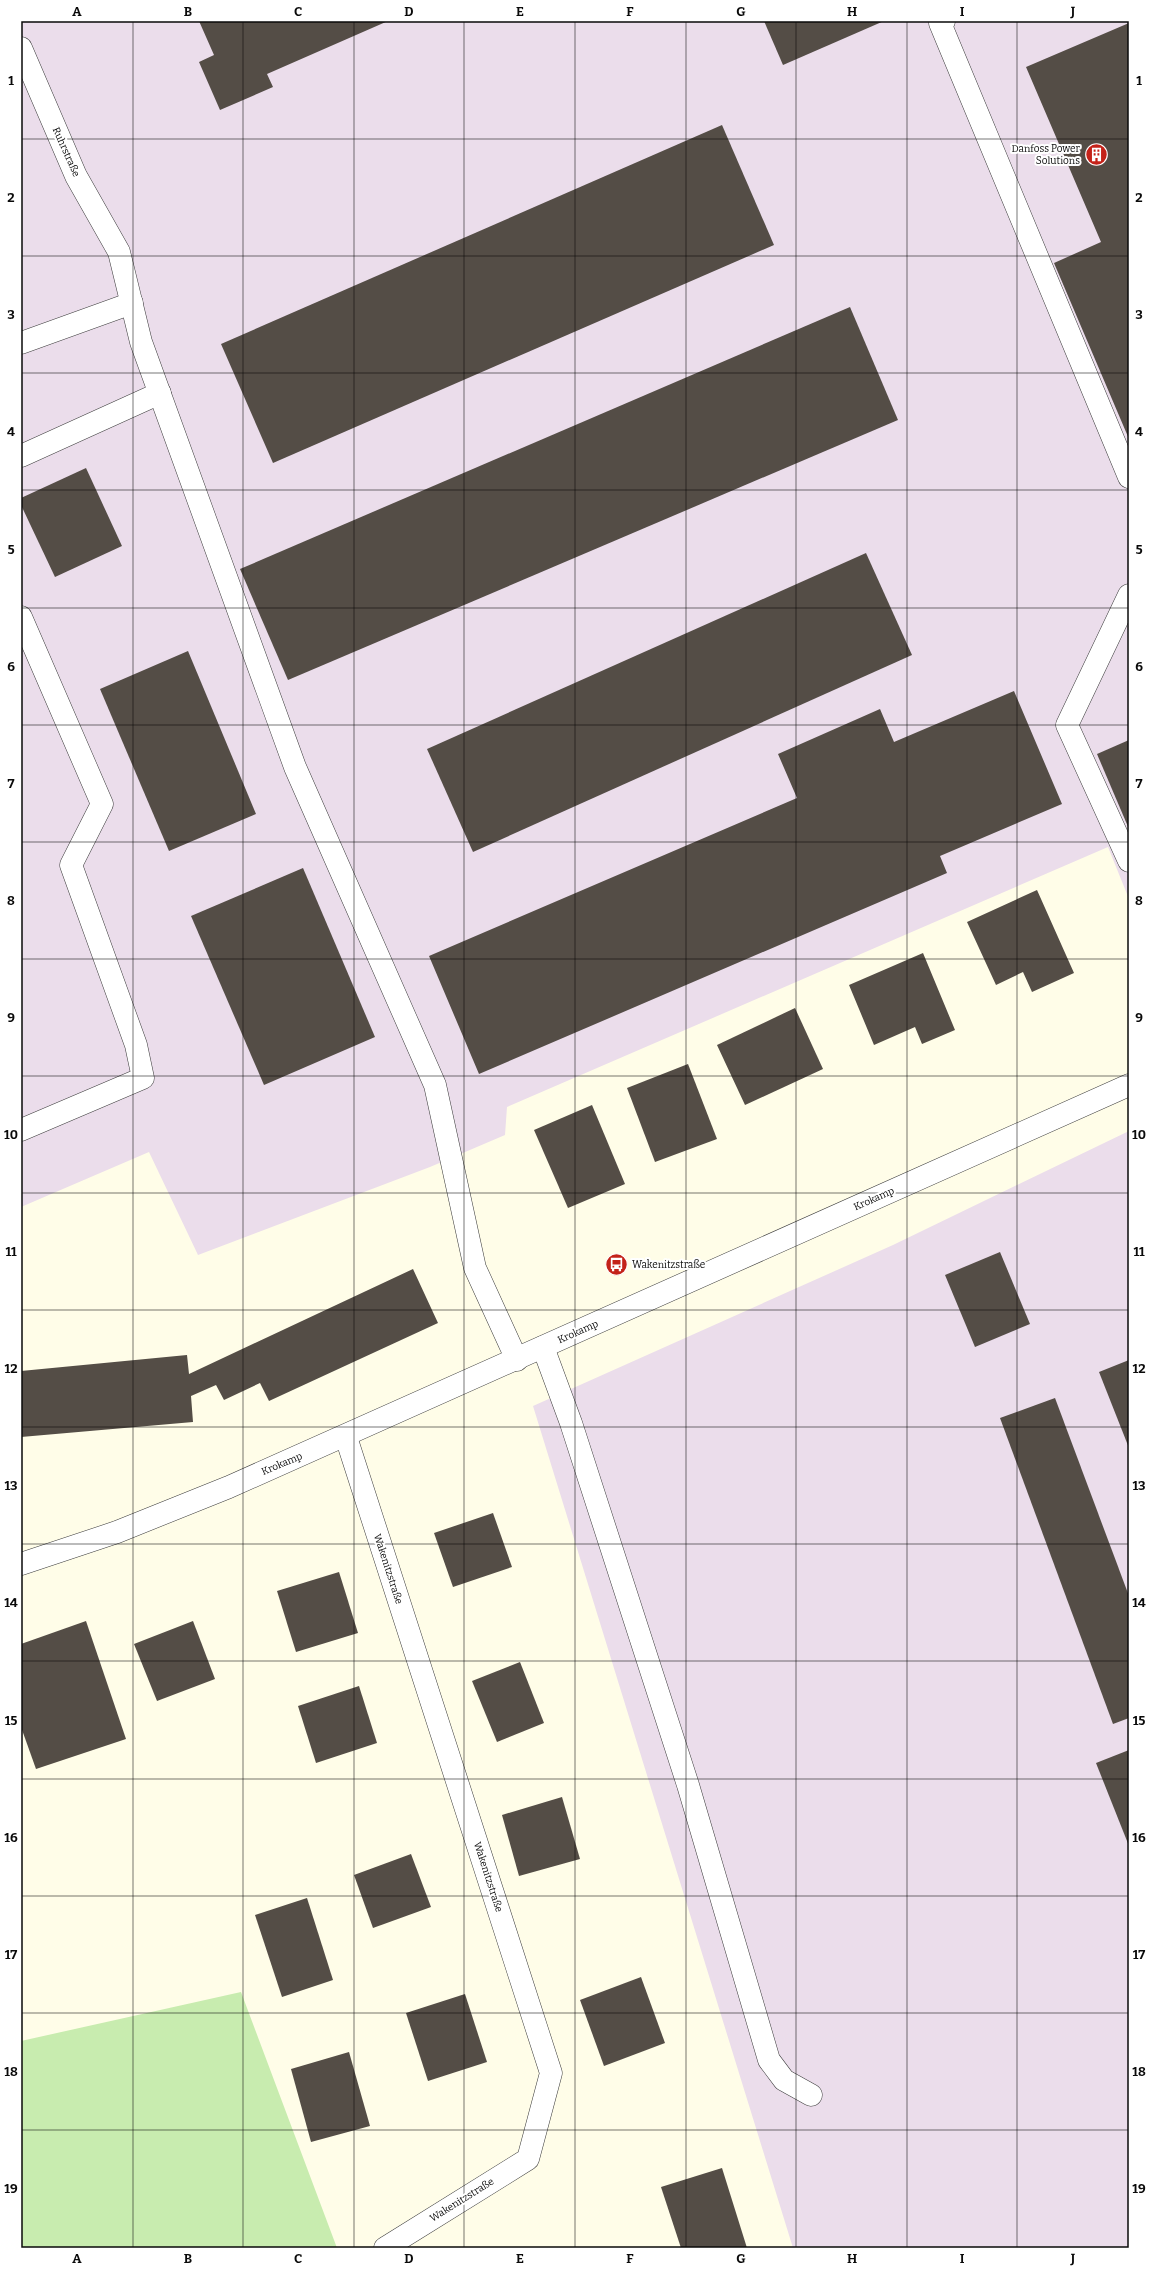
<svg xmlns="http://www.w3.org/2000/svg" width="1150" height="2269" viewBox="0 0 1150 2269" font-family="Bitter,serif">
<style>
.industrial{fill:#ebddeb}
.green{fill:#c8ecaf}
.building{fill:#544d46}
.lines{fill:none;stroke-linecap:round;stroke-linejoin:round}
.minor-casing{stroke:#3d3d3d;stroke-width:23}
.minor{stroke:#fff;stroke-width:22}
.grid{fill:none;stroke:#0a0a0a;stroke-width:1;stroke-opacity:0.55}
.labels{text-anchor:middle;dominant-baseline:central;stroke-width:4;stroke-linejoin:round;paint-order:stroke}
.poi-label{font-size:10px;fill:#0a0a0a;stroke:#fff;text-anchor:end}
.street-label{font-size:10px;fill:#0a0a0a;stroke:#fff}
.neatline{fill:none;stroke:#0a0a0a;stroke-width:1.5}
.grid-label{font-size:13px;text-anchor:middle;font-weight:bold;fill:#0a0a0a}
</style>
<rect width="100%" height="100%" fill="#fffde8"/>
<g class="industrial">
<polygon points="21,21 1129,21 1129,899 1108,847 507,1107 505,1135 430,1167 198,1255 149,1152 21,1207"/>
<polygon points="1129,1131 1129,2248 793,2248 533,1406 893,1245"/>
</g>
<polygon class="green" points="241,1992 337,2248 21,2248 21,2041"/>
<g class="building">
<polygon points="199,21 388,21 267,74 273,87 220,110 199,62 214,55"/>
<polygon points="764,21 884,21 783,65"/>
<polygon points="1129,23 1129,439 1054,263 1101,242 1026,67"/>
<polygon points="722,125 774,245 273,463 221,344"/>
<polygon points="850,307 898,420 288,680 240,569"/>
<polygon points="86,468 122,546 55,577 21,505 21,498"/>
<polygon points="866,553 912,655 473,852 427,749"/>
<polygon points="188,651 256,814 169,851 100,689"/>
<polygon points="1014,691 1062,804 940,856 947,873 479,1074 429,956 797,798 778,754 880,709 894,742"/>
<polygon points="1129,740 1129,829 1097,754"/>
<polygon points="303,868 375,1037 264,1085 191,916"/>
<polygon points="1037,890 1074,973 1032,992 1023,972 996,985 967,922"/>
<polygon points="923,953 955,1030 922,1044 915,1027 874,1045 849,985"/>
<polygon points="795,1008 823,1069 745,1105 717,1045"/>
<polygon points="688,1064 717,1139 655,1162 627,1088"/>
<polygon points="592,1105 625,1184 568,1208 534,1130"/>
<polygon points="1000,1252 1030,1324 975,1347 945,1275"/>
<polygon points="413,1269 438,1323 269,1401 260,1383 224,1400 216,1385 191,1396 193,1422 21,1437 21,1371 187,1355 189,1374"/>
<polygon points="1129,1360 1129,1448 1099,1372"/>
<polygon points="1055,1398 1129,1596 1129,1718 1113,1724 1000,1418"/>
<polygon points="493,1513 512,1567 453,1587 434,1533"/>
<polygon points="339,1572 358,1633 296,1652 277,1591"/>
<polygon points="86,1621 126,1739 36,1769 21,1727 21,1644"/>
<polygon points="193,1621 215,1679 157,1701 134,1644"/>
<polygon points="520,1662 544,1723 497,1742 472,1681"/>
<polygon points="359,1686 377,1743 316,1763 298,1706"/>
<polygon points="1129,1750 1129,1846 1096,1763"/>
<polygon points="562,1797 580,1859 519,1876 502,1815"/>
<polygon points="411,1854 431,1907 373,1928 354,1875"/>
<polygon points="307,1898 333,1980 282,1997 255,1915"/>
<polygon points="641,1977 665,2043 604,2066 580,2000"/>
<polygon points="465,1994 487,2062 428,2081 406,2013"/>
<polygon points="349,2052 370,2126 311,2142 291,2069"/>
<polygon points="722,2168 747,2248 681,2248 661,2187"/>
</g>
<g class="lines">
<defs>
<g id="minor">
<polyline points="944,21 940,23 1129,477"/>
<polyline points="21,48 76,176 119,252 141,342 295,767 435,1085 475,1268 517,1360"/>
<polyline points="21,343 132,303"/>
<polyline points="21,456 160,393"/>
<polyline points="1129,595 1067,725 1129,861"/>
<polyline points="21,617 102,804 71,865 136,1045 143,1078 21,1130"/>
<polyline points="543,1347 571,1423 688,1785 769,2060 784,2080 811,2095"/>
<polyline points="346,1437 551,2073 528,2159 385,2248"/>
<polyline points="21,1564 117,1532 229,1487 1129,1085"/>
</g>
</defs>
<use href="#minor" class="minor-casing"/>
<use href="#minor" class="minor"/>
</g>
<path class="grid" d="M133 21V2248M243 21V2248M354 21V2248M464 21V2248M575 21V2248M686 21V2248M796 21V2248M907 21V2248M1017 21V2248M21 139H1129M21 256H1129M21 373H1129M21 490H1129M21 608H1129M21 725H1129M21 842H1129M21 959H1129M21 1076H1129M21 1193H1129M21 1310H1129M21 1427H1129M21 1544H1129M21 1661H1129M21 1779H1129M21 1896H1129M21 2013H1129M21 2130H1129"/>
<defs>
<symbol id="building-disc" viewBox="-11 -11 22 22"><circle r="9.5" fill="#c42219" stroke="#fff"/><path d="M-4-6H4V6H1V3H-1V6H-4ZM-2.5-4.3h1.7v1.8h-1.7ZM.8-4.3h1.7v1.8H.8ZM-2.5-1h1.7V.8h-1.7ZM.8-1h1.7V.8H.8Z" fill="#fff"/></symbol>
<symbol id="bus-disc" viewBox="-11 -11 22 22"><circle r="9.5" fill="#c42219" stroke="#fff"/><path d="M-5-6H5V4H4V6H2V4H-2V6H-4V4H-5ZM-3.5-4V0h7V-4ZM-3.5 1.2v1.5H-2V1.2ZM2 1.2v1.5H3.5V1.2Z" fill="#fff"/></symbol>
</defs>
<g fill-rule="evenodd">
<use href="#building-disc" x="1084" y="142" width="25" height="25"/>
<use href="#bus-disc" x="604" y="1252" width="25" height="25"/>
</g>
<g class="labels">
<g class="poi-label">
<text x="1080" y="149">Danfoss Power<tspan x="1080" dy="12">Solutions</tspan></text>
<text x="632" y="1265" text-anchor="start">Wakenitzstraße</text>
</g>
<g class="street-label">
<text transform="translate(66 152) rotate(66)">Ruhrstraße</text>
<text transform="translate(874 1199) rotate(-24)">Krokamp</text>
<text transform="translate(578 1332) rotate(-24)">Krokamp</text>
<text transform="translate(282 1464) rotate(-23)">Krokamp</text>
<text transform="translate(388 1569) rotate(72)">Wakenitzstraße</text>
<text transform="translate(488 1877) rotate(72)">Wakenitzstraße</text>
<text transform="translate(462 2200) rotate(-32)">Wakenitzstraße</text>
</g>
</g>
<rect width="1150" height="2269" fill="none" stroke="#ffffff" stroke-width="44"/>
<rect x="22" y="22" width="1106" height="2225" class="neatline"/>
<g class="grid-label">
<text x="77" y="16">A</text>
<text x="188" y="16">B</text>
<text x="298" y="16">C</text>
<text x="409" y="16">D</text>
<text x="520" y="16">E</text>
<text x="630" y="16">F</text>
<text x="741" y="16">G</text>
<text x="852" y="16">H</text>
<text x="962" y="16">I</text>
<text x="1073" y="16">J</text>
<text x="11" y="85">1</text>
<text x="1139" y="85">1</text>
<text x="11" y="202">2</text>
<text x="1139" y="202">2</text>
<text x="11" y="319">3</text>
<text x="1139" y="319">3</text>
<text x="11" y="436">4</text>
<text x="1139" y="436">4</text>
<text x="11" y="554">5</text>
<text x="1139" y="554">5</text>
<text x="11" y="671">6</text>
<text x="1139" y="671">6</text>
<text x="11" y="788">7</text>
<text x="1139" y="788">7</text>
<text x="11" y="905">8</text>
<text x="1139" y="905">8</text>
<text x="11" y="1022">9</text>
<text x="1139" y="1022">9</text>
<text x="11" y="1139">10</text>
<text x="1139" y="1139">10</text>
<text x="11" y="1256">11</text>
<text x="1139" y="1256">11</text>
<text x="11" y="1373">12</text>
<text x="1139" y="1373">12</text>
<text x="11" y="1490">13</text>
<text x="1139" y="1490">13</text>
<text x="11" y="1607">14</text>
<text x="1139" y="1607">14</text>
<text x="11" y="1725">15</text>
<text x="1139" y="1725">15</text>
<text x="11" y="1842">16</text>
<text x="1139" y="1842">16</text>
<text x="11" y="1959">17</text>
<text x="1139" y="1959">17</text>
<text x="11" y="2076">18</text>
<text x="1139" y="2076">18</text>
<text x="11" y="2193">19</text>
<text x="1139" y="2193">19</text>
<text x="77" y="2263">A</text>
<text x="188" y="2263">B</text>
<text x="298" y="2263">C</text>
<text x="409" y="2263">D</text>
<text x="520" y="2263">E</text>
<text x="630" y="2263">F</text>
<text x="741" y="2263">G</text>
<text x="852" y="2263">H</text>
<text x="962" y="2263">I</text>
<text x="1073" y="2263">J</text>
</g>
</svg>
